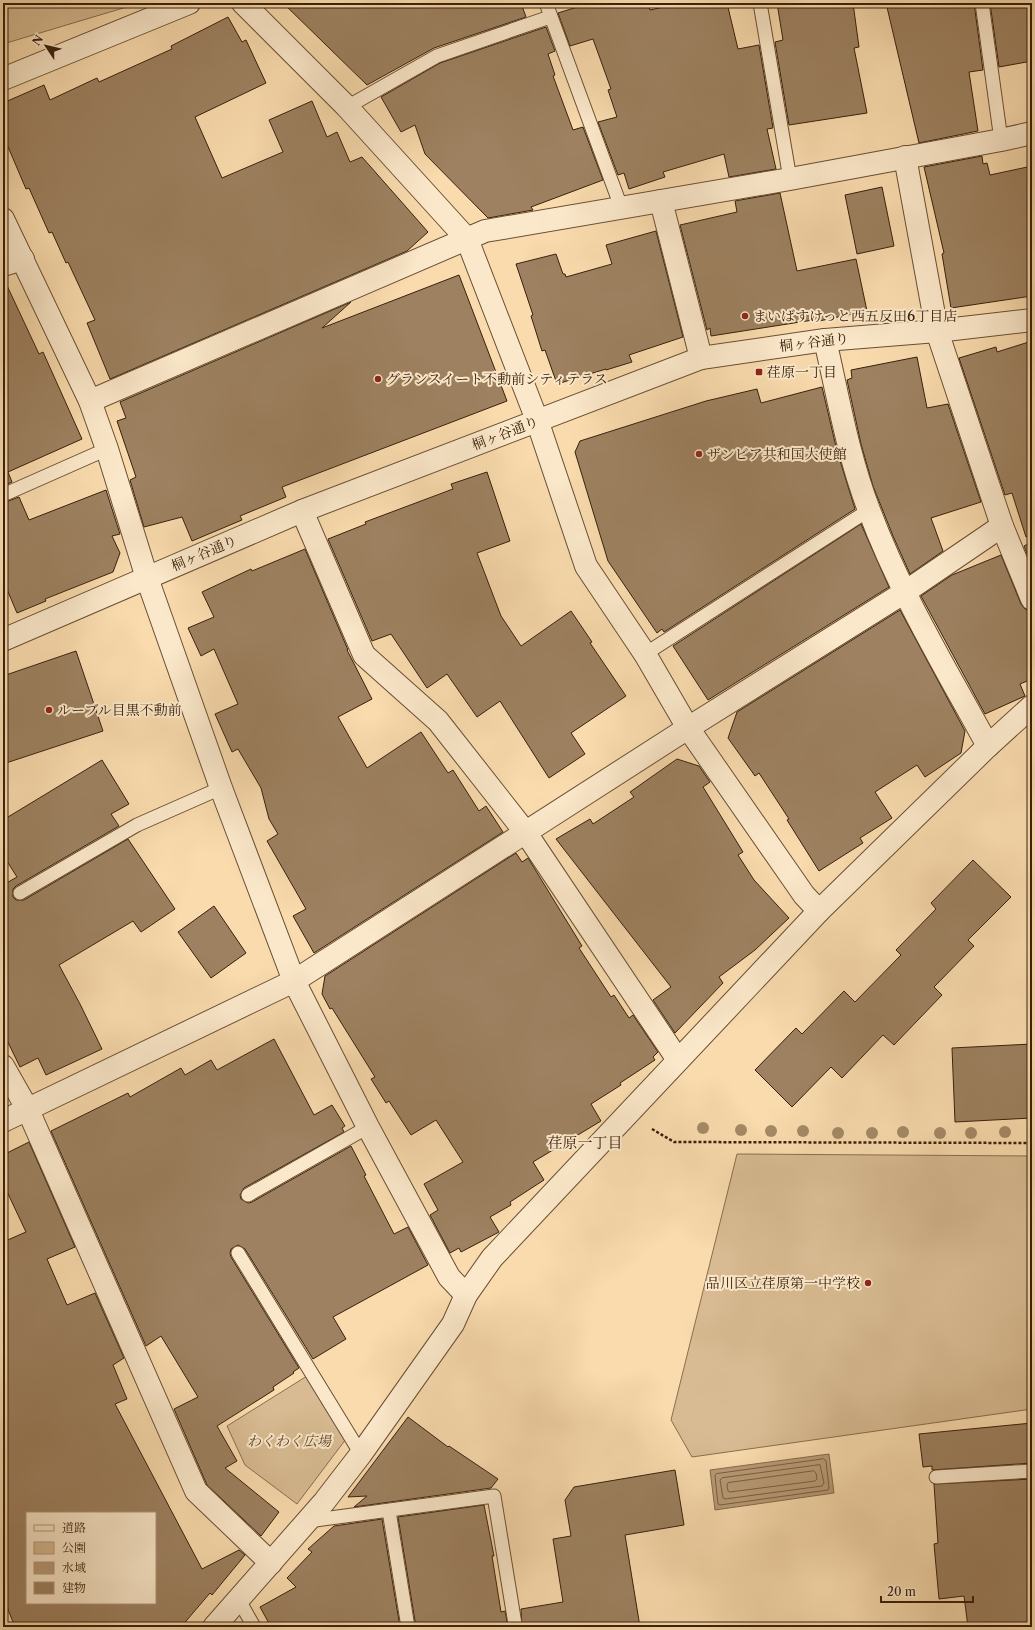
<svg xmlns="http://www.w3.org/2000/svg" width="1035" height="1630" viewBox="0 0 1035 1630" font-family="'Libre Caslon Text','Noto Serif JP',serif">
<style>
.green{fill:#d8bb92;stroke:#886e4f}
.water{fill:#b89b76;stroke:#856a4c}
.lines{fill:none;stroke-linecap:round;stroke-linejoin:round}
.shore{stroke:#785e41;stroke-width:1}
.building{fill:#9d8160;stroke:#39200c;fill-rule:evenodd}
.service-casing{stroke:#694f34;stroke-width:15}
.minor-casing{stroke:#694f34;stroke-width:24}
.tertiary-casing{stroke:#694f34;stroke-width:24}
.path{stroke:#39200c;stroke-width:2.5;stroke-dasharray:3 2;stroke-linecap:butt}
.service{stroke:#fbe8ca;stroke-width:13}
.minor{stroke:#fbe8ca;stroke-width:22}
.tertiary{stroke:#fbe8ca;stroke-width:22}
.tree{fill:#a58a67}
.poi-dot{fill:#8f2418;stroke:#fbe8ca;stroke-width:1.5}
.labels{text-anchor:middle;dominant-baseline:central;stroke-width:4;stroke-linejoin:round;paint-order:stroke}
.poi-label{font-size:14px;fill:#39200c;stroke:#fbe8ca;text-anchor:start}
.street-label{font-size:14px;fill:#39200c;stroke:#fbe8ca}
.park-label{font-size:14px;font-style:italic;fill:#61472e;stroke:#fbe8ca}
.neighbourhood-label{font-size:15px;fill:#39200c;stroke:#fbe8ca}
</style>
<rect width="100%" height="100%" fill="#f9dbad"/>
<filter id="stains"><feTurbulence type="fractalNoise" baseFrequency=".005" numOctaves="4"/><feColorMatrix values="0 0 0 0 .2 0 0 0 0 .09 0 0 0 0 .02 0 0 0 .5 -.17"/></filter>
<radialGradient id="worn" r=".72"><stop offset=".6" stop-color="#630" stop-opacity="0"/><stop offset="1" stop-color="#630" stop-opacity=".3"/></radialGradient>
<g class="green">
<polygon points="3,3 140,3 3,44"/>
<polygon points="737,1154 1032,1156 1032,1409 692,1457 671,1420"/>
<polygon points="307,1376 346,1439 297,1504 245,1465 227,1426"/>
</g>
<polygon class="water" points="829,1454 834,1493 715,1510 710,1470"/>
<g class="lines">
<g class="shore">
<polygon points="824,1459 826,1461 829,1488 828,1490 720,1505 718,1504 715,1476 716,1474"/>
<polygon points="820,1465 824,1483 822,1486 725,1499 723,1498 720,1480 722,1478"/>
<polygon points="814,1471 816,1473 817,1479 815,1481 730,1492 728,1491 727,1485 728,1483"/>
</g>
</g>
<g class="building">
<polygon points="283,3 521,3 526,17 434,48 367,85"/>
<polygon points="590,3 648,3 650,10 682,3 727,3 738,49 759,45 773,128 767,129 776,169 729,177 724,154 663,172 665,177 629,189 624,173 618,175 598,122 617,117 608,90 611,89 593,39 570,46 558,13"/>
<polygon points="777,3 853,3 859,47 854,48 867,113 789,125 775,42 783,40"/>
<polygon points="886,3 974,3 983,70 969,72 978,131 919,143"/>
<polygon points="990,3 1032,3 1032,61 999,67"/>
<polygon points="228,17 242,42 246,40 266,83 195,117 222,178 283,152 269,120 312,101 327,137 337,132 350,162 362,157 428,232 407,251 110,379 87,323 95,320 68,262 66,263 52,232 49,233 29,188 26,189 3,135 3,103 44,85 50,100 97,78 99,82 172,49 171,46"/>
<polygon points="546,27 555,51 548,54 555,75 553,76 573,130 583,127 603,180 531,207 533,210 488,218 425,154 415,125 401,132 381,97 440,63"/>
<polygon points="982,156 983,164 987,163 990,175 1032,166 1032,296 951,308 942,254 944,253 924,167"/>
<polygon points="882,187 894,246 857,254 845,195"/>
<polygon points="780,193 797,271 856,259 867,311 814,322 813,320 711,336 710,328 707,330 680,225 737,212 735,201"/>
<polygon points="656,231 683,337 629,355 632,362 606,370 606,369 557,384 545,350 542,351 531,316 533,315 516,264 556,254 563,274 565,274 566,277 612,264 606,245"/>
<polygon points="459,275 507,401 282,487 286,497 240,516 242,520 192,541 182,517 144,527 130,480 136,477 117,421 126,418 120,402 351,302 322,328"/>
<polygon points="3,277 39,354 43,352 82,439 8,472 12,482 3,486"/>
<polygon points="1032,341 1032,536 1026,537 1012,493 1005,495 959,358 996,347 997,352"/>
<polygon points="917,357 927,408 948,404 981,502 931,518 943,551 910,574 893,536 873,486 861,444 847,380 852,378 851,370"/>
<polygon points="822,387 837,451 855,509 664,632 662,629 657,633 608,561 575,452 580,441 706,401 757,389 761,403"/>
<polygon points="487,472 510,541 477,553 501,616 521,646 571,611 592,642 590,643 626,696 571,733 585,754 549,778 500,701 477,717 447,674 427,688 391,634 372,641 328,539 366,524 365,522 453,489 451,484"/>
<polygon points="106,490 120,534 112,536 120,553 113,572 45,599 46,601 17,613 3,580 3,503 19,497 29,520"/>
<polygon points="861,524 889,587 708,700 673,646"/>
<polygon points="1032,542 1032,566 1024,546"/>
<polygon points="305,549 348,650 347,650 372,699 338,717 367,768 421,732 448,773 453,770 479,811 486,806 503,832 314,953 293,916 306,909 267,841 278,834 269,819 261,788 238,749 232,752 215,714 238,704 214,649 201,656 188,628 214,617 202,592 251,569 252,571"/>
<polygon points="1001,555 1021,604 1025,609 1032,611 1032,679 1020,684 1025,696 985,714 921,596 952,575"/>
<polygon points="900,610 965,731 961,753 925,777 917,765 875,792 892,818 860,838 863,843 819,871 787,820 789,819 759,773 755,776 728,738 737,712"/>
<polygon points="76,651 103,731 3,764 3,676"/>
<polygon points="677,759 699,766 710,782 703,787 743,852 738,855 754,880 789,918 755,950 719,977 723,983 675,1033 653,1000 671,987 556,839 590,819 593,824 634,797 630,792"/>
<polygon points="102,760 129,804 111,814 119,826 16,886 13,889 13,897 16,900 24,900 128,839 175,909 141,932 133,921 59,965 80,1004 102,1049 46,1075 38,1058 20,1067 3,1032 3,885 17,877 3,855 3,820"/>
<polygon points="516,853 522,862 528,858 582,946 579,948 611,997 614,995 629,1018 633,1015 658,1052 653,1057 655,1060 620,1083 621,1085 591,1104 601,1121 533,1162 544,1180 510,1202 511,1205 490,1217 499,1232 461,1252 459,1248 450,1253 430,1215 438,1210 424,1184 463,1162 436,1120 411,1135 389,1101 386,1103 371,1079 375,1077 332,1008 330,1009 322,994 325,976"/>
<polygon points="973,860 1011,897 968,940 974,946 934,987 942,995 894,1045 883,1035 842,1078 831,1067 792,1107 755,1070 796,1028 802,1034 844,991 855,1002 901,955 896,950 936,909 931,903"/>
<polygon points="214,906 246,953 211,978 178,932"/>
<polygon points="274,1039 314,1115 332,1105 345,1126 342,1128 344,1132 244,1188 240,1195 241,1199 248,1203 252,1202 351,1146 366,1175 364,1176 394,1234 408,1227 428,1265 333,1317 346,1339 313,1359 245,1249 238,1245 231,1249 230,1253 231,1257 299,1368 293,1372 294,1373 273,1387 274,1390 217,1426 237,1461 225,1468 279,1512 261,1536 207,1485 174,1409 198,1397 161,1336 146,1346 51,1131 128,1093 130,1097 181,1068 185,1075 211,1060 217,1070"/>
<polygon points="1032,1044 1032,1118 955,1122 952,1048"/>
<path d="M29 1142 75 1247 47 1259 67 1305 95 1293 124 1358 113 1365 127 1399 115 1404 202 1569 239 1550 245 1555 212 1595 210 1593 181 1627H15L3 1597V1242L26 1232 3 1183V1155ZM27 1513H155V1603H27Z"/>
<polygon points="408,1417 448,1447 449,1446 498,1479 491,1488 354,1507 367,1496 348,1497"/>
<polygon points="1032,1423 1032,1463 932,1470 932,1466 923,1467 919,1434"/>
<polygon points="675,1470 684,1525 625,1535 640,1627 522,1627 521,1609 563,1602 553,1539 571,1536 565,1500 574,1487"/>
<polygon points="1032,1479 1032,1627 968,1627 964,1596 939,1599 934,1544 938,1543 934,1484"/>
<polygon points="484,1505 494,1556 492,1556 501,1612 505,1611 508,1627 416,1627 398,1517"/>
<polygon points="382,1519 400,1627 271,1627 260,1607 296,1587 287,1578 312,1552 308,1549 334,1526"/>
</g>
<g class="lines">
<defs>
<g id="service">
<polyline points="546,3 621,207"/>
<polyline points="760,3 790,179"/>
<polyline points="982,3 1001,140"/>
<polyline points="347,107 437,56 550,17"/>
<polyline points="3,495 107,449"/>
<polyline points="645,654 869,510"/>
<polyline points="20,893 137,825 221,788"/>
<polyline points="248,1195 368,1127"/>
<polyline points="238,1253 361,1454"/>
<polyline points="936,1477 1032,1471"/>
<polyline points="389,1511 408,1627"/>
<polyline points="308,1521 494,1496 515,1624"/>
<polyline points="239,1600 254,1627"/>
</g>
<g id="minor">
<polyline points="243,3 347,107 467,239 537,420 586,566 645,654 688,728 804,895 819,911"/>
<polyline points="3,79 189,3"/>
<polyline points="905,157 937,331 1002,526 1032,599"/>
<polyline points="661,201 701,358"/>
<polyline points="3,219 90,401 107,449 147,578 221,788 294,981 368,1127 449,1277 466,1295"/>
<polyline points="3,265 23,259"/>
<path d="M825 340C838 396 848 456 869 510 900 593 946 669 988 746"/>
<polyline points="90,401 485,231 790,179 1001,140 1032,133"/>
<polyline points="302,511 364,655 438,721 526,833 678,1060"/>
<polyline points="3,1066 28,1110 196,1491 271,1563"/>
<polyline points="3,1121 294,981 688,728 905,592 1002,526"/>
<polyline points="214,1627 324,1502 361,1454 453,1324 466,1295 492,1258 819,911 988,746 1032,706"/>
</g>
<polyline id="tertiary" points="3,640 302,511 701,358 825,340 937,331 1032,320"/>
</defs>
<use href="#service" class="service-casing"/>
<use href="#minor" class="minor-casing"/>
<use href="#tertiary" class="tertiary-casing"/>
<polyline class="path" points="652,1129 674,1142 1032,1143"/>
<use href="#service" class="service"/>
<use href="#minor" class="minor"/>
<use href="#tertiary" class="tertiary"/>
</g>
<g class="tree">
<circle cx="703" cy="1128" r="6"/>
<circle cx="741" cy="1130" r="6"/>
<circle cx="771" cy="1131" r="6"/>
<circle cx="803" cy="1131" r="6"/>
<circle cx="903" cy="1132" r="6"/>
<circle cx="1005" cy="1132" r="6"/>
<circle cx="838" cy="1133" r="6"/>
<circle cx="872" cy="1133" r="6"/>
<circle cx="940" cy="1133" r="6"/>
<circle cx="971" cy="1133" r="6"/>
</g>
<g class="poi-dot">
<circle cx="745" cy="316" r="4"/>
<rect x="755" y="368" width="8" height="8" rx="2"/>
<circle cx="378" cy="379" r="4"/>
<circle cx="699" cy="454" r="4"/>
<circle cx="49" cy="710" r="4"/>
<circle cx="868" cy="1283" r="4"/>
</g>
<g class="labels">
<g class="poi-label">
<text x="753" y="316">まいばすけっと西五反田6丁目店</text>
<text x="767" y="372">荏原一丁目</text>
<text x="386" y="379">グランスイート不動前シティテラス</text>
<text x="707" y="454">ザンビア共和国大使館</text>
<text x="57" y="710">ルーブル目黒不動前</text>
<text x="860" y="1283" text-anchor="end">品川区立荏原第一中学校</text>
</g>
<g class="street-label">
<text transform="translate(814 342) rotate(-7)">桐ヶ谷通り</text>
<text transform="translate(505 433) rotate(-21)">桐ヶ谷通り</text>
<text transform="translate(204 553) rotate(-23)">桐ヶ谷通り</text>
</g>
<g class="park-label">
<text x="289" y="1441">わくわく広場</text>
</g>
<g class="neighbourhood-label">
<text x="585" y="1142">荏原一丁目</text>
</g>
</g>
<rect width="1035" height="1630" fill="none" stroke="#f9dbad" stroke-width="16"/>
<rect x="4" y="4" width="1027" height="1622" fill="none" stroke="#39200c" stroke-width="2"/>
<rect x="8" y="8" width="1019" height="1614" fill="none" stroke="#39200c"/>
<rect x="26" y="1512" width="130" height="92" fill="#fbe8ca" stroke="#ad987e"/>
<rect x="34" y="1525" width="20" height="6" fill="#fbe8ca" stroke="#ad987e"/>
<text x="62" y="1532" font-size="12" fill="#39200c">道路</text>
<rect x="34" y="1542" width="20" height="12" fill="#d8bb92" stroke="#ad987e"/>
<text x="62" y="1552" font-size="12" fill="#39200c">公園</text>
<rect x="34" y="1562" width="20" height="12" fill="#b89b76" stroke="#ad987e"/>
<text x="62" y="1572" font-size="12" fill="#39200c">水域</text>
<rect x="34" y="1582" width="20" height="12" fill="#9d8160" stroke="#ad987e"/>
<text x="62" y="1592" font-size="12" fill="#39200c">建物</text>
<g transform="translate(46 46) rotate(305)" stroke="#fbe8ca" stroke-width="3" paint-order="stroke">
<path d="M0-3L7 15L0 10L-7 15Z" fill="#39200c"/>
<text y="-6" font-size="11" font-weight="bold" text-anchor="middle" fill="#39200c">N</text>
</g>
<path d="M881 1596v6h92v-6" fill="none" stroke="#39200c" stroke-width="2"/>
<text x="887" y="1596" font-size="12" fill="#39200c" stroke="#fbe8ca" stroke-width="3" paint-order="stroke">20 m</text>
<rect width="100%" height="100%" filter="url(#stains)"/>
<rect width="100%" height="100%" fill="url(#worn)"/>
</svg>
